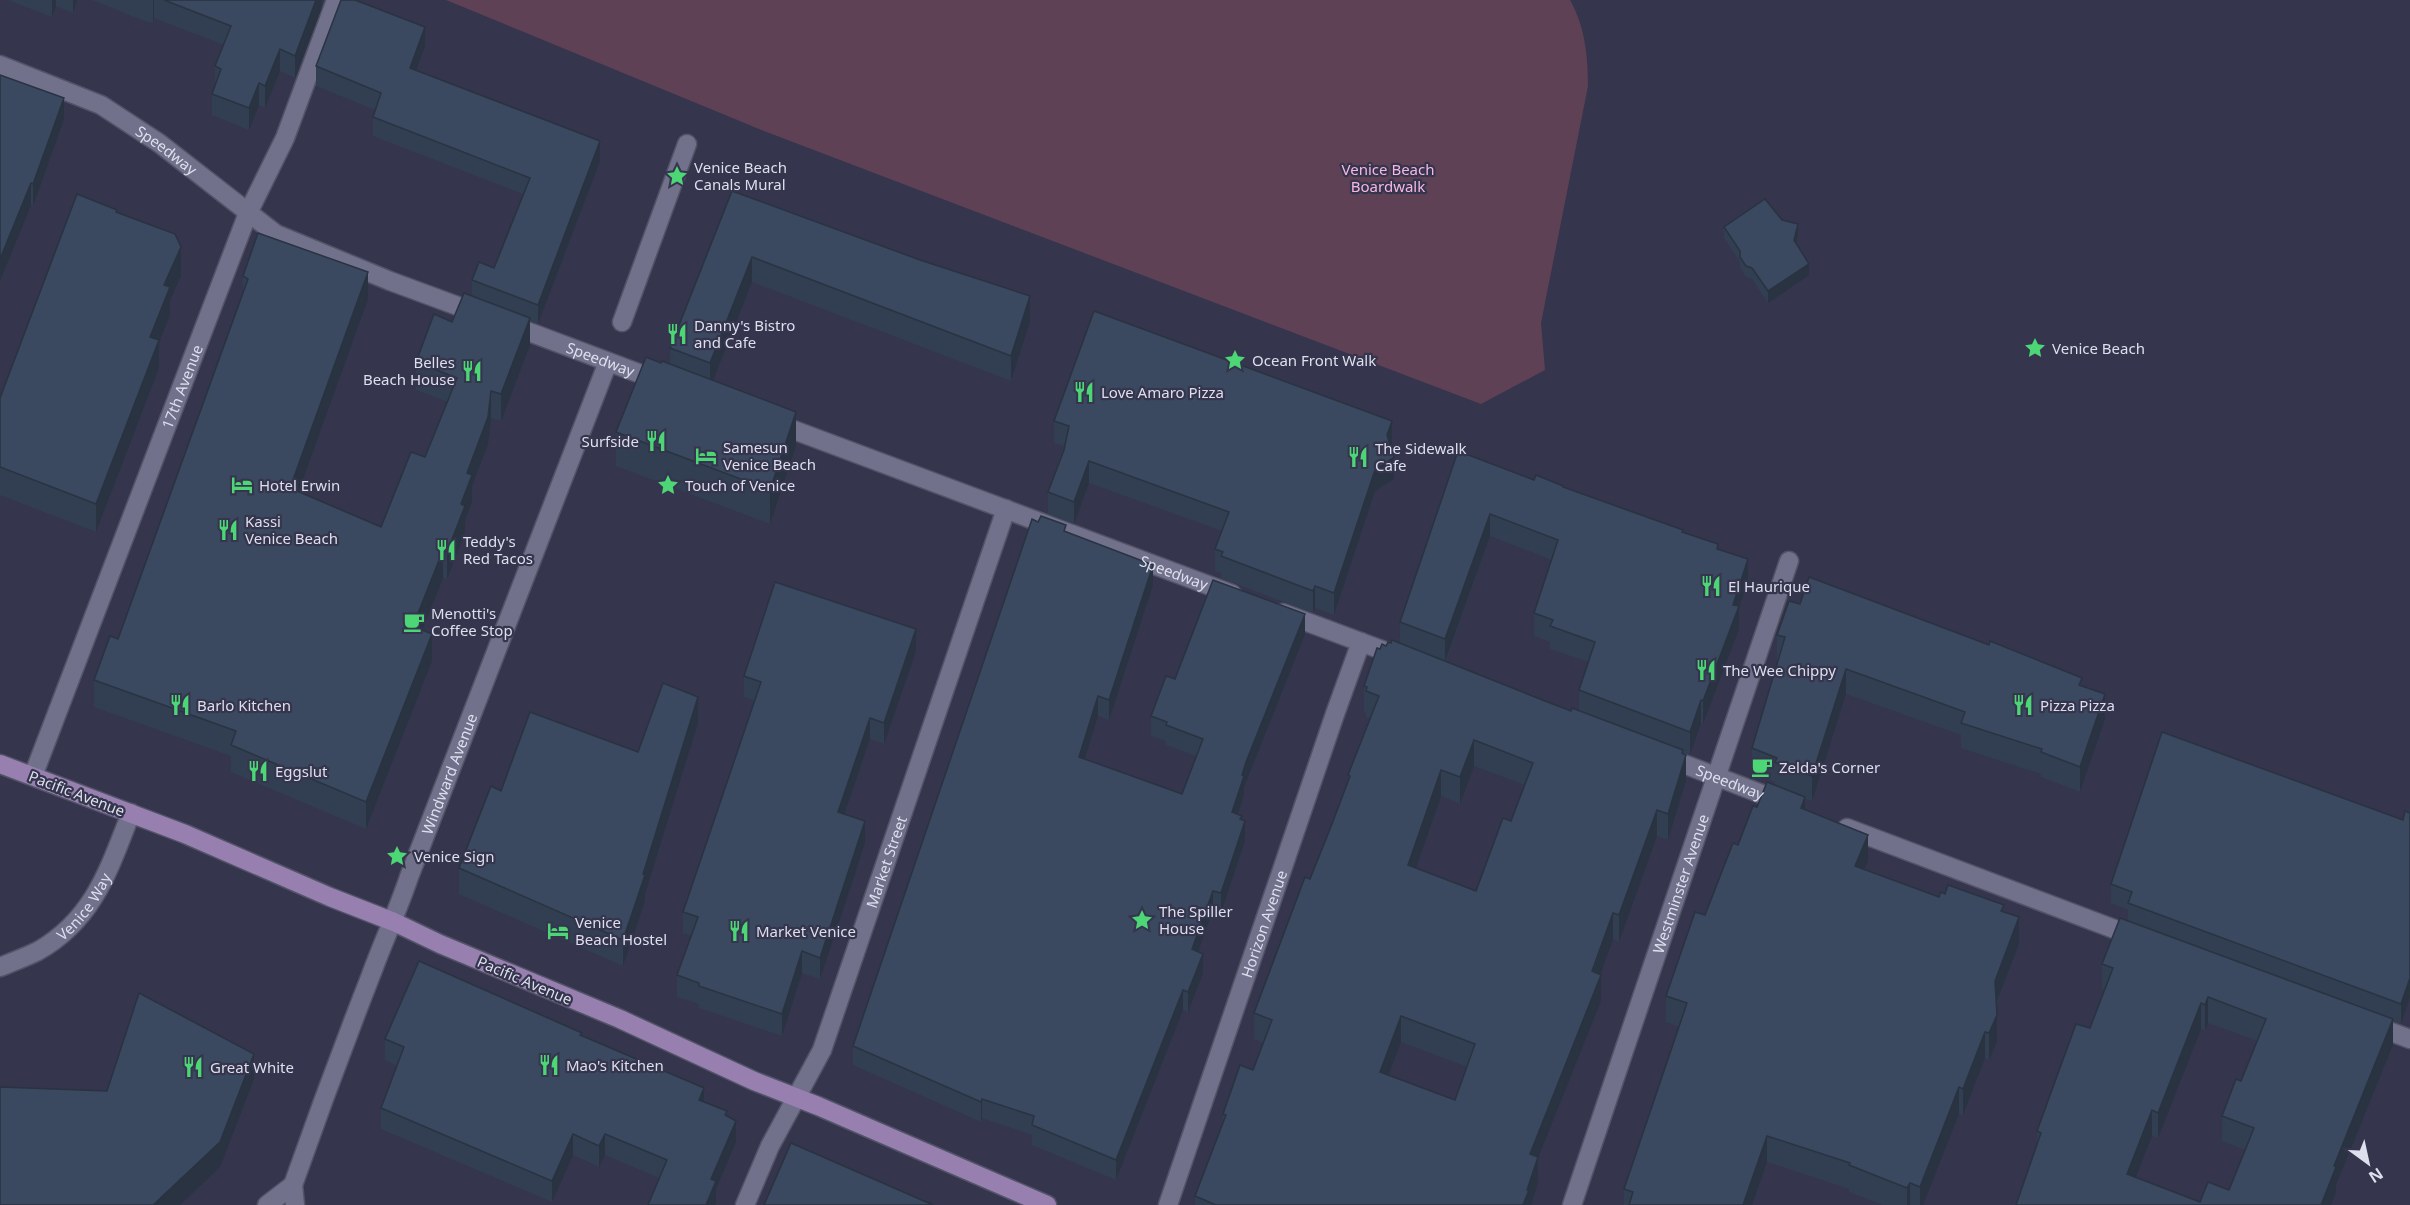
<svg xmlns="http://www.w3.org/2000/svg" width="2410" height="1205" viewBox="0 0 2410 1205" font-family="'Noto Sans',sans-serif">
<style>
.green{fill:#5f4156}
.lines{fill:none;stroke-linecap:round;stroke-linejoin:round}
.minor-casing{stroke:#535367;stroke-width:21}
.major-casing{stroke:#535367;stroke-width:21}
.minor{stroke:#71718c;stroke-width:18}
.major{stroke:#9780b0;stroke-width:18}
.wall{fill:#323f52;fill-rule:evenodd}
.shaded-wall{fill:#293342}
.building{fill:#3a495f;stroke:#293342;stroke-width:1.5;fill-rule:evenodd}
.labels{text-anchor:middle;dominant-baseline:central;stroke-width:4.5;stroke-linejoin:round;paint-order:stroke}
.street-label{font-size:15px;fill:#dedfee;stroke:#35354d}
.poi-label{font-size:15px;fill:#dedfee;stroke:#35354d;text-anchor:start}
.park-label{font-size:15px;fill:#f7b6e2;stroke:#35354d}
</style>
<rect width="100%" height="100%" fill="#35354d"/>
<path class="green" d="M446 0H1570C1585 27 1588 56 1588 86L1541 323 1545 370 1481 404 764 131Z"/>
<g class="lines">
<defs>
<g id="minor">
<path id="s1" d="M0 65 101 105 159 143 276 234 390 281 482 315"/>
<polyline points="622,322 687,144"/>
<path id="s2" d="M508 324 662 382"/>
<path id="s3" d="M775 423 1232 594"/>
<polyline points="1283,613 1398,656"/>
<path id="s4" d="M1663 756 1785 803"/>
<path id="s5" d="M33 776 248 213 285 138 336 0"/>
<polyline points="1847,828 2138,938"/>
<path id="s6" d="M0 967C12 962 26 957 38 951 94 919 109 869 131 813"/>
<polyline points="2370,1024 2410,1039"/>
<polyline points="267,1205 293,1185"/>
<path id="s7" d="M295 1205 293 1185C318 1114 344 1044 371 975 383 942 398 910 409 877L608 362"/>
<path id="s8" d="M745 1205 770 1146 822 1050 1006 509"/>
<path id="s9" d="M1168 1205 1335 714 1361 642"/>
<path id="s10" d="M1572 1205 1789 561"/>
</g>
<polyline id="major" points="0,764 185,834 330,897 394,922 440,944 620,1019 754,1081 818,1106 1047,1205"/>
</defs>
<use href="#minor" class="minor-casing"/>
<use href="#major" class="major-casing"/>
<use href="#minor" class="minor"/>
<use href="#major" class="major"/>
</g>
<g class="wall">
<polygon points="8,0 77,0 73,13 56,6 52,17"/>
<polygon points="92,0 322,0 322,7 295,78 280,71 265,108 259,105 249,130 212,115 212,94 215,84 215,66 224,45 154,18 153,22 147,22"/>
<polygon points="425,46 416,70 600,161 538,324 530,321 530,345 501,421 491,418 488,444 472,486 472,502 465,520 465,533 447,579 443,578 422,630 432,661 366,829 231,772 231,756 94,707 94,680 118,639 243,295 243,276 368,299 298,491 381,527 425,457 448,402 416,390 416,362 452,322 472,296 472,280 494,268 523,194 373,136 373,117 375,110 316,86 316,66"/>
<polygon points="0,75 64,119 33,206 31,205"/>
<polygon points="732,191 1030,321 1011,381 752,282 713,380 796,446 770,524 616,466 616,432 661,363 670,364 670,348"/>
<polygon points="117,212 181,276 170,300 170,315 159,343 159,368 96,532 0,495 0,398"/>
<polygon points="1782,220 1798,235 1796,243 1809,275 1768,303 1752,279 1746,277 1740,268 1740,262 1724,238 1724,227"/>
<polygon points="1054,421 1392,443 1391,447 1394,479 1375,491 1334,615 1315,608 1313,613 1221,578 1221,573 1215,571 1215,549 1222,531 1089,483 1074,524 1048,514 1048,492 1064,446 1054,443"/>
<path d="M1458 451 1534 480 1563 488 1683 532 1718 550 1748 582 1739 607V629L1703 724 1701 723 1690 755 1683 752 1686 781 1668 840 1657 836 1619 942 1613 939 1600 974 1601 1001 1538 1158V1183L1531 1205H1195V1196L1223 1123V1114L1253 1070 1263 1043 1254 1039V1013L1332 824 1348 780V775L1370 719 1366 717V713L1364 712V686L1380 649 1391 643H1400V622ZM1490 536 1552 560 1534 613V636L1550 642V649L1588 662 1579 690V710L1571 711 1446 662ZM1474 766 1525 785 1511 821 1476 891 1416 868 1441 796 1460 804ZM1401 1042 1467 1067 1455 1100 1389 1075Z"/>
<polygon points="1066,532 1153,585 1109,720 1098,716 1084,759 1182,794 1196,756 1166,745 1166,741 1151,736 1151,716 1175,679 1305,634 1246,782 1244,787 1244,795 1238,814 1242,820 1245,841 1221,913 1213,910 1198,952 1203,973 1188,1012 1183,1010 1116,1180 1032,1145 1032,1135 982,1118 981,1122 853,1065 853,1046"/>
<polygon points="1777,635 2082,686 2105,719 2080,792 2041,777 2041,774 1961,748 1961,735 1846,694 1812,801 1805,799 1805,810 1868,861 1865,869 1939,897 2004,912 2019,944 1997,1004 1997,1041 1989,1060 1985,1058 1963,1115 1959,1114 1923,1205 1883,1205 1849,1192 1849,1189 1767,1162 1752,1205 1624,1205 1624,1189 1679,1027 1666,1022 1666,996 1757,807 1775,785 1775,782 1752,773 1752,748 1778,660 1777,660"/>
<polygon points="916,651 884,744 870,739 845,814 865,843 820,979 802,973 782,1036 699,1008 699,1004 677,997 677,975 691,936 683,933 683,912 755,701 744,697 744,676"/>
<polygon points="698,723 645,894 645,901 623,966 459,894 459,868 501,791 638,752"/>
<path d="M2410 813V997L2401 1024 2393 1021V1045L2336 1185V1192L2331 1205H2016L2037 1144V1131L2090 1028 2104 990 2102 989V964L2128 921V910L2111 903V884L2403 820ZM2208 1023 2258 1041 2241 1081 2222 1116V1141L2245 1150 2229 1190 2200 1202 2136 1178 2152 1136 2158 1138 2201 1029 2205 1030Z"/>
<polygon points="582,1036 704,1102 727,1116 736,1142 716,1189 716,1203 715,1205 648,1205 659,1178 605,1155 599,1167 573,1155 552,1202 381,1129 381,1108 397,1066 385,1060 385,1039"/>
</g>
<g class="shaded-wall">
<polygon points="52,0 56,0 56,6 52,17"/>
<polygon points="73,0 77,0 73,13"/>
<polygon points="153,0 154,0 154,18 153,22"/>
<polygon points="316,0 322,0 322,7 295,78 295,56"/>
<polygon points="425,27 425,46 410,87 410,68"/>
<polygon points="280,49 280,71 265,108 265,86"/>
<polygon points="259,83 259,105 249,130 249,108"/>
<polygon points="64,98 64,119 33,206 33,184"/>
<polygon points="600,141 600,161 538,324 538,305"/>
<polygon points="31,183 31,205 0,281 0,259"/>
<polygon points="1798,224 1798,235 1794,251 1794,240"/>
<polygon points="181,247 181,276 170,300 170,315 159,343 159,368 96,532 96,504 150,337 164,285"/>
<polygon points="752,257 752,282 710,388 710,363"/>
<polygon points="1809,264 1809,275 1768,303 1768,291"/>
<polygon points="368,272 368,299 290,515 290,488"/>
<polygon points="1030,296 1030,321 1011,381 1011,356"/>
<polygon points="530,318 530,345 501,421 501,394"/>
<polygon points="491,391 491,418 488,444 472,486 472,502 465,520 465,533 447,579 447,552 461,504 467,473"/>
<polygon points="796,412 796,446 770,524 770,490"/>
<polygon points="1392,421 1392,443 1387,457 1387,435"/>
<polygon points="1394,457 1394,479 1375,491 1334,615 1334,593 1375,470"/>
<polygon points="1089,461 1089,483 1074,524 1074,502"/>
<polygon points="1490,514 1490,536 1445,662 1445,639"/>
<polygon points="443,550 443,578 413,653 413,626"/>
<polygon points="1748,559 1748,582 1739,607 1739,629 1703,724 1703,701 1733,605"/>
<polygon points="1153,565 1153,585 1109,720 1109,700"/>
<polygon points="1315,586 1315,608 1313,613 1313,591"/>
<polygon points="1305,614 1305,634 1246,782 1244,787 1244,795 1232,832 1232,812 1246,762"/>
<polygon points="916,629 916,651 884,744 884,723"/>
<polygon points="432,634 432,661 366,829 366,802"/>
<polygon points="1846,669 1846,694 1812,801 1812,776"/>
<polygon points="2105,694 2105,719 2080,792 2080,767"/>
<polygon points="1098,696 1098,716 1079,777 1079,757"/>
<polygon points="698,697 698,723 645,894 645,901 623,966 623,940"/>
<polygon points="1701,700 1701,723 1690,755 1690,732"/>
<polygon points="870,718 870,739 838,833 838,812"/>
<polygon points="1474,740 1474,766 1460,804 1460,777"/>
<polygon points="1683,750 1683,766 1686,755 1686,781 1668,840 1668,814"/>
<polygon points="1441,770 1441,796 1408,891 1408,865"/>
<polygon points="1805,797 1805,823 1801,808"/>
<polygon points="1657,810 1657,836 1619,942 1619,915"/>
<polygon points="1242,816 1242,832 1245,821 1245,841 1221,913 1221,893"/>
<polygon points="865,821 865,843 820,979 820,958"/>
<polygon points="1868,835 1868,861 1855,892 1855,866"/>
<polygon points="1213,891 1213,910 1192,969 1192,949"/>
<polygon points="1613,913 1613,939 1595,989 1601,975 1601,1001 1538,1158 1538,1183 1531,1205 1523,1205 1530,1154"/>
<polygon points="2019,917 2019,944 1995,1007 1995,981"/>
<polygon points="802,951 802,973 782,1036 782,1014"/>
<polygon points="1203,954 1203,973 1188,1012 1188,992"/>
<polygon points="2410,978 2410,997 2401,1024 2401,1004"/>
<polygon points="1183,990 1183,1010 1116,1180 1116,1160"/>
<polygon points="2208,997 2208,1023 2205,1030 2205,1005"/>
<polygon points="2201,1003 2201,1029 2158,1138 2158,1113"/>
<polygon points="1997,1015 1997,1041 1989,1060 1989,1033"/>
<polygon points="1401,1016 1401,1042 1380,1098 1380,1072"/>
<polygon points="2393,1019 2393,1045 2336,1185 2336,1192 2331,1205 2321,1205 2334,1166"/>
<polygon points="1985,1032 1985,1058 1963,1115 1963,1089"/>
<polygon points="254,1054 254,1079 220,1167 180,1205 153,1205"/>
<polygon points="1959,1087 1959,1114 1923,1205 1920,1205 1920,1187"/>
<polygon points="704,1088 704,1109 699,1100"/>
<polygon points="982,1099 982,1118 981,1122 981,1102"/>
<polygon points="2152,1110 2152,1136 2127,1200 2127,1174"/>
<polygon points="736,1121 736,1142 716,1189 716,1203 715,1205 706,1205 711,1179"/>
<polygon points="573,1134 573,1155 552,1202 552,1181"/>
<polygon points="605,1134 605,1155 599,1167 599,1146"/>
<polygon points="1767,1136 1767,1162 1752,1205 1743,1205"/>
<polygon points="1910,1183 1910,1205 1907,1205 1907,1188"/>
</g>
<g class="building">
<polygon points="164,0 316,0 295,56 280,49 265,86 259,83 249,108 212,94 221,69 215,66 231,26"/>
<polygon points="341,0 355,0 425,27 410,68 600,141 538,305 472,280 479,262 494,268 530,178 373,117 381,93 316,66"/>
<polygon points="0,75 64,98 33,184 31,183 0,259"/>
<polygon points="732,191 920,260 1030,296 1011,356 752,257 710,363 670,348"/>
<polygon points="77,194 117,210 116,212 175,234 181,247 164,285 170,287 150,337 159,340 96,504 0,467 0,398"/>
<polygon points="1765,199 1782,220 1798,224 1794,240 1809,264 1768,291 1752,268 1746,266 1740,257 1740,251 1724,227"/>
<polygon points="258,233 368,272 290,488 381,527 411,452 425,457 457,378 416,362 434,314 452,322 464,293 530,318 501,394 491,391 488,417 467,473 472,475 461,504 465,506 447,552 443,550 413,626 432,634 366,802 231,745 236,731 94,680 110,636 118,639 248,279 243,276"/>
<polygon points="1094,311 1392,421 1387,435 1394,457 1375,470 1334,593 1315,586 1313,591 1221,556 1223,552 1215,549 1229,512 1089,461 1074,502 1048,492 1064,450 1069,426 1054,421"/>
<polygon points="646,357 661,363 662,361 796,412 770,490 616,432"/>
<polygon points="1458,451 1534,480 1536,475 1563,486 1563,487 1683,530 1682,532 1718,544 1717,549 1748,559 1733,605 1739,606 1703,701 1701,700 1690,732 1579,690 1595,642 1550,626 1553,620 1534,613 1558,540 1490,514 1445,639 1400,622"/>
<polygon points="1041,516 1066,525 1064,531 1153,565 1109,700 1098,696 1079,757 1182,794 1203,739 1166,725 1167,722 1151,716 1166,676 1175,679 1213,580 1305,614 1246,762 1242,775 1244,776 1232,812 1242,816 1240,819 1245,821 1221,893 1213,891 1192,949 1203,954 1188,992 1183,990 1116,1160 1032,1125 1034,1116 982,1099 981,1102 853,1046 1032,519 1038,522"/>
<polygon points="1809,577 1989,645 1990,641 2082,678 2079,685 2105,694 2080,767 2041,752 2042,749 1961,723 1965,712 1846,669 1812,776 1775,762 1777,758 1752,748 1785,637 1777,635 1789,601 1800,604"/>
<polygon points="775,582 916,629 884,723 870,718 838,812 865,821 820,958 802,951 782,1014 699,986 699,983 677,975 698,917 683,912 761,682 744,676"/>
<path d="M1392 640 1545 701 1571 711 1572 708 1683 750 1682 753 1686 755 1668 814 1657 810 1619 915 1613 913 1592 971 1601 975 1530 1154 1538 1157 1527 1190H1529L1523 1205H1216L1195 1196 1226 1115 1223 1114 1240 1065 1253 1070 1272 1020 1254 1013 1305 877 1310 879 1332 824 1350 776 1348 775 1379 696 1366 691 1367 687 1364 686 1377 648 1380 649 1382 644 1386 646 1388 642 1391 643ZM1474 740 1533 763 1511 821 1503 818 1476 891 1408 865 1441 770 1460 777ZM1401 1016 1475 1044 1455 1100 1380 1072Z"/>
<polygon points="663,683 698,697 643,874 645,875 623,940 459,868 491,786 501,791 530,712 638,752"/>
<polygon points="2162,732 2403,820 2405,811 2410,813 2410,978 2401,1004 2128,903 2132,892 2111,884"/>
<polygon points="1767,782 1805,797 1801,808 1868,835 1855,866 1939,897 1941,892 1945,894 1948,885 2004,905 2001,911 2019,917 1995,981 1997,1015 1989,1033 1985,1032 1963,1089 1959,1087 1920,1187 1910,1183 1907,1188 1849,1165 1850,1163 1767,1136 1743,1205 1629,1205 1633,1192 1624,1189 1687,1003 1666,996 1695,912 1705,915 1733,843 1738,845 1753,806 1757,807"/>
<path d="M2120 918 2393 1019 2334 1166 2336 1167 2321 1205H2016L2041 1133 2037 1131 2076 1024 2090 1028 2113 968 2102 964ZM2208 997 2266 1019 2241 1081 2236 1079 2222 1116 2254 1128 2229 1190 2208 1182 2200 1202 2127 1174 2152 1110 2158 1113 2201 1003 2205 1005Z"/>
<polygon points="419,961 582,1033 580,1035 704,1088 699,1100 727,1111 725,1115 736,1121 711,1179 716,1181 706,1205 648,1205 667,1160 605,1134 599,1146 573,1134 552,1181 381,1108 404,1047 385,1039"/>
<polygon points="139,993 254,1054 220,1142 153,1205 0,1205 0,1087 107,1091"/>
<polygon points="791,1143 933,1205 764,1205"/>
</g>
<defs>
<symbol id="sight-bare" viewBox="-9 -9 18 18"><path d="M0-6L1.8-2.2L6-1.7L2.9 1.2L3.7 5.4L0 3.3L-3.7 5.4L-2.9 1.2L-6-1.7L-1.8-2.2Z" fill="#4cd676" stroke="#35354d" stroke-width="2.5" paint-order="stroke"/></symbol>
<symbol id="restaurant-bare" viewBox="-9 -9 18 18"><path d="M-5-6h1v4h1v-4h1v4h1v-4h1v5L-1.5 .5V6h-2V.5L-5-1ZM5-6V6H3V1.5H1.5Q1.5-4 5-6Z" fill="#4cd676" stroke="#35354d" stroke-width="2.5" paint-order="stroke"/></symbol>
<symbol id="hotel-bare" viewBox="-9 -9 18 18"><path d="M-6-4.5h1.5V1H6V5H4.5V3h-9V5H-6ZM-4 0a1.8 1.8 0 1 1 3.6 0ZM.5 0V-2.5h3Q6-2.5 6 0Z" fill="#4cd676" stroke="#35354d" stroke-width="2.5" paint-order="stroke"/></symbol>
<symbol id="cafe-bare" viewBox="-9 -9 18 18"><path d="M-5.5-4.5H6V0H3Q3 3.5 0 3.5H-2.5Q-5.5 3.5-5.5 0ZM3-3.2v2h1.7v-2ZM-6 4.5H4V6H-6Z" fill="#4cd676" stroke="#35354d" stroke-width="2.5" paint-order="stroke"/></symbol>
</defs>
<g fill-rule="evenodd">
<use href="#sight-bare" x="662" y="161" width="30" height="30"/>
<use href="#restaurant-bare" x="662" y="319" width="30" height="30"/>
<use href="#sight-bare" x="2020" y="333" width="30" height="30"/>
<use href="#sight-bare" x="1220" y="345" width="30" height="30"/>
<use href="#restaurant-bare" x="457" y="356" width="30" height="30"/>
<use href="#restaurant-bare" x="1069" y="377" width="30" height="30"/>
<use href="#restaurant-bare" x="641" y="426" width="30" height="30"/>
<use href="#hotel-bare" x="691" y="441" width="30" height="30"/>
<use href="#restaurant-bare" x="1343" y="442" width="30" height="30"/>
<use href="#hotel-bare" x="227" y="470" width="30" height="30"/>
<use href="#sight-bare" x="653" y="470" width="30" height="30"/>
<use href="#restaurant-bare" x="213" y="515" width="30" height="30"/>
<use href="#restaurant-bare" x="431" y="535" width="30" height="30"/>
<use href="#restaurant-bare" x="1696" y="571" width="30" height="30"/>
<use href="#cafe-bare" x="399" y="607" width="30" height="30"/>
<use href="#restaurant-bare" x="1691" y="655" width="30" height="30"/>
<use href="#restaurant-bare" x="165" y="690" width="30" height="30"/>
<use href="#restaurant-bare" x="2008" y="690" width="30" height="30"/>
<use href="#cafe-bare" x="1747" y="752" width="30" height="30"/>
<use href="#restaurant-bare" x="243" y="756" width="30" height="30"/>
<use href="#sight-bare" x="382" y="841" width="30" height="30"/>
<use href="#sight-bare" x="1127" y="905" width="30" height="30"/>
<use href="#hotel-bare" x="543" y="916" width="30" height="30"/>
<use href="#restaurant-bare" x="724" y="916" width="30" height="30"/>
<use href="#restaurant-bare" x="534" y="1050" width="30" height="30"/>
<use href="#restaurant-bare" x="178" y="1052" width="30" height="30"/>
</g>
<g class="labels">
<g class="street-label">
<text stroke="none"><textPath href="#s1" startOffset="188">Speedway</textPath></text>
<text stroke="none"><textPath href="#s2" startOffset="99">Speedway</textPath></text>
<text stroke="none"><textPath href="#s5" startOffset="417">17th Avenue</textPath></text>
<text stroke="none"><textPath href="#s3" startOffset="426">Speedway</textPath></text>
<text stroke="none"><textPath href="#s7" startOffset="460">Windward Avenue</textPath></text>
<text stroke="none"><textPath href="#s4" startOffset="72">Speedway</textPath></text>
<text transform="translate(77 793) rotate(21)">Pacific Avenue</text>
<text stroke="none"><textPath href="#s8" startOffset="372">Market Street</textPath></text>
<text stroke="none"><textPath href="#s10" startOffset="339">Westminster Avenue</textPath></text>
<text stroke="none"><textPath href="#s6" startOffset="106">Venice Way</textPath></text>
<text stroke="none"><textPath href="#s9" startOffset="297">Horizon Avenue</textPath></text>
<text transform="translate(525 980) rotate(23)">Pacific Avenue</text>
</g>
<g class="poi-label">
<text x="694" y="167">Venice Beach<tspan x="694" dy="17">Canals Mural</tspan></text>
<text x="694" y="325">Danny's Bistro<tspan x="694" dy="17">and Cafe</tspan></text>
<text x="2052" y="348">Venice Beach</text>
<text x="1252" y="360">Ocean Front Walk</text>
<text x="455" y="362" text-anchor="end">Belles<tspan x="455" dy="17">Beach House</tspan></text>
<text x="1101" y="392">Love Amaro Pizza</text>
<text x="639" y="441" text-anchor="end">Surfside</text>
<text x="723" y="447">Samesun<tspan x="723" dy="17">Venice Beach</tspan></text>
<text x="1375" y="448">The Sidewalk<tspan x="1375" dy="17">Cafe</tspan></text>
<text x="259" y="485">Hotel Erwin</text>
<text x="685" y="485">Touch of Venice</text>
<text x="245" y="521">Kassi<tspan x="245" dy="17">Venice Beach</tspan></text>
<text x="463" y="541">Teddy's<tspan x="463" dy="17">Red Tacos</tspan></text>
<text x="1728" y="586">El Haurique</text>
<text x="431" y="613">Menotti's<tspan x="431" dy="17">Coffee Stop</tspan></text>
<text x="1723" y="670">The Wee Chippy</text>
<text x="197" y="705">Barlo Kitchen</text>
<text x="2040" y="705">Pizza Pizza</text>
<text x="1779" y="767">Zelda's Corner</text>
<text x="275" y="771">Eggslut</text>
<text x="414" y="856">Venice Sign</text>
<text x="1159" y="911">The Spiller<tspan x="1159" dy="17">House</tspan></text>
<text x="575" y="922">Venice<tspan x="575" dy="17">Beach Hostel</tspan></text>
<text x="756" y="931">Market Venice</text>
<text x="566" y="1065">Mao's Kitchen</text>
<text x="210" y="1067">Great White</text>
</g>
<g class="park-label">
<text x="1388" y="169">Venice Beach<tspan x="1388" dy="17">Boardwalk</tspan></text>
</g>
</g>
<g transform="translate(2368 1163) rotate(147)" stroke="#35354d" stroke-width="4.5" paint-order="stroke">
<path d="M0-4.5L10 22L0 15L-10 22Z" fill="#dedfee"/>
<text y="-9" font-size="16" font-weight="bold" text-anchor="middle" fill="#dedfee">N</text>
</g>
</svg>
